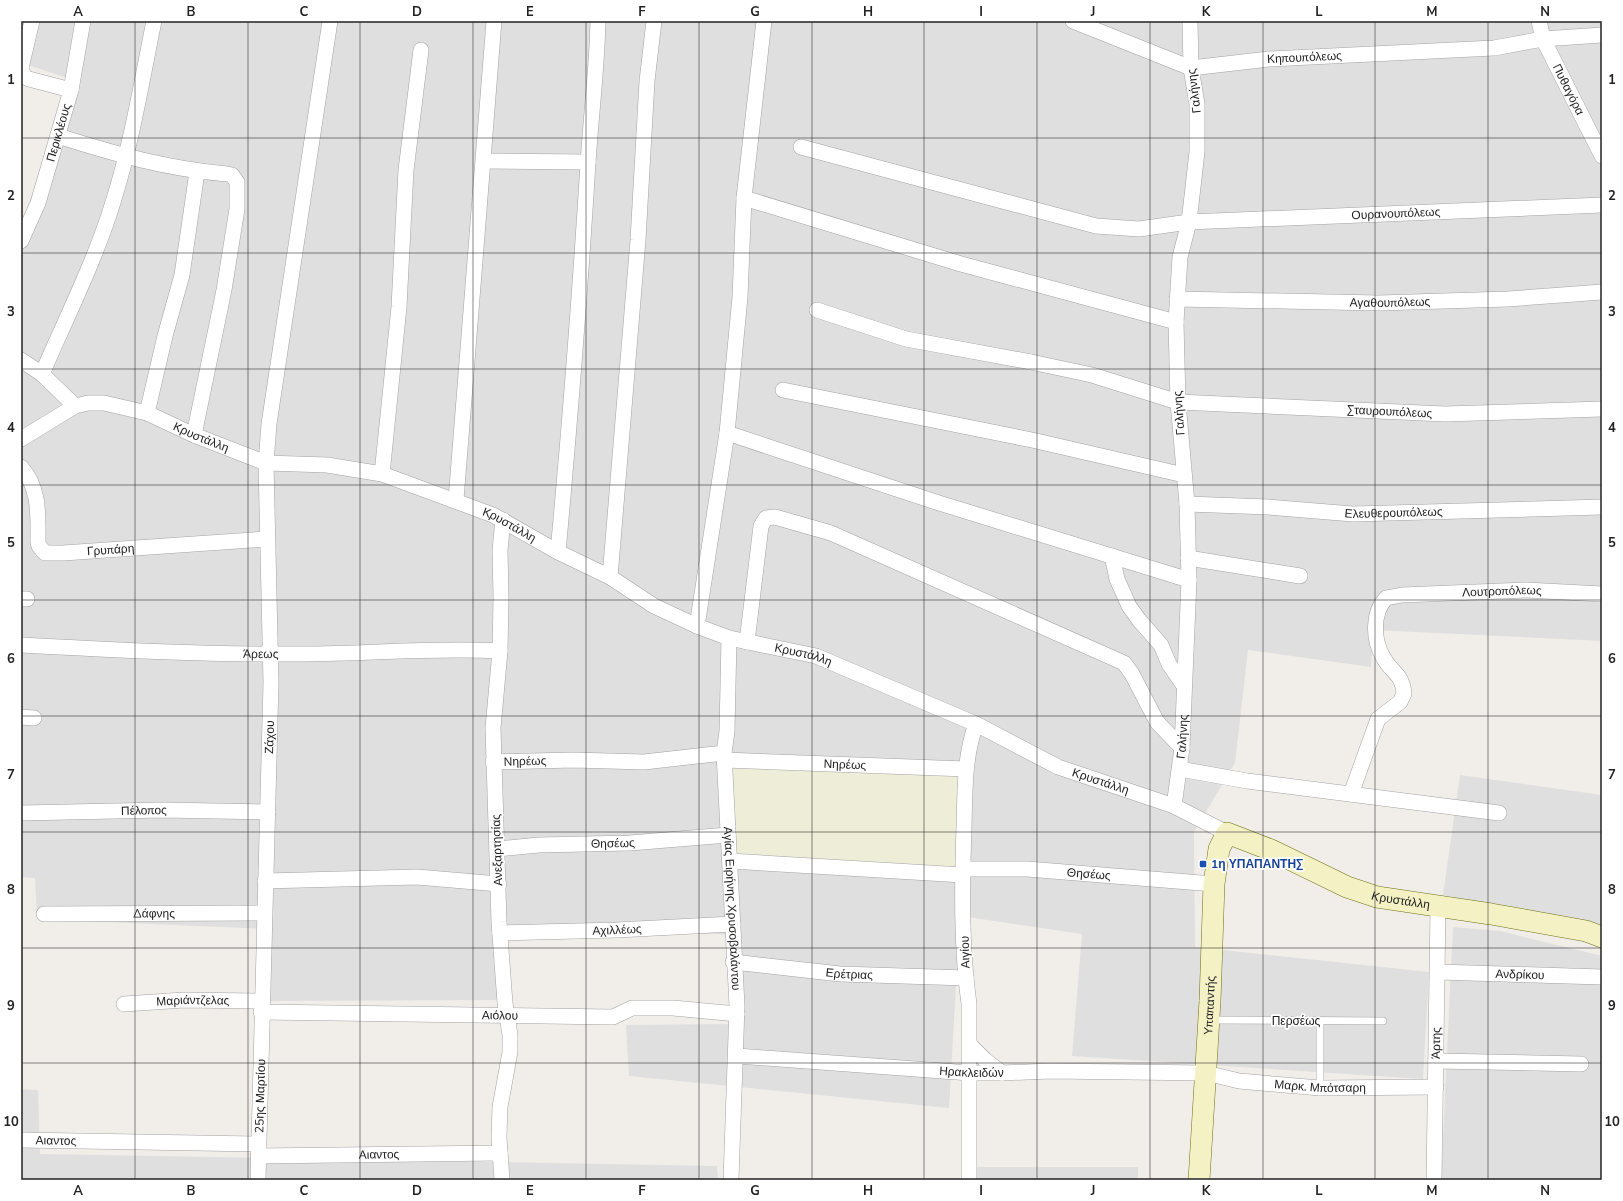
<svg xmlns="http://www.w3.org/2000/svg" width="1623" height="1201" viewBox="0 0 1623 1201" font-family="'Nunito Sans',sans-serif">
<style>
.residential{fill:#e0dfdf}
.farmland{fill:#ededd8}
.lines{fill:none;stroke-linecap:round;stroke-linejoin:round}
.lane-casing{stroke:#a3a3a3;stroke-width:8}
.street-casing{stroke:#a3a3a3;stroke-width:16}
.secondary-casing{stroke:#6f7012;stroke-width:22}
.lane{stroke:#fff;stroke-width:7}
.street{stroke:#fff;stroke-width:15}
.secondary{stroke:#f4f2c5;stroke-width:21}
.grid{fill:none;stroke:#222;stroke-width:1;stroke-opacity:0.55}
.transit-dot{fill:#1a4fb4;stroke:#fff;stroke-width:1.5}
.labels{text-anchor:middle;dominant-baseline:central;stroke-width:3.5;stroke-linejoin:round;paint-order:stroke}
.street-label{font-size:12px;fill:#222;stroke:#fff}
.transit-label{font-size:12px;font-weight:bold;fill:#164399;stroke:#fff;text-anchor:start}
.neatline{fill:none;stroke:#222;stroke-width:1.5}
.grid-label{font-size:13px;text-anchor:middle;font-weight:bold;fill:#222}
</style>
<rect width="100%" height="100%" fill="#f1eeea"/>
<g class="residential">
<polygon points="33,21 1602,21 1602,641 1373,630 1371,667 1248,650 1235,763 1194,832 1195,947 1429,972 1423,1079 1072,1056 1082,934 960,916 949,1108 629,1076 626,1025 740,1024 737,935 496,925 501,1000 268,1001 268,929 37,919 35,878 21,877 21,225 73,80 22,63"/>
<polygon points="1460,775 1602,795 1602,926 1443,895"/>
<polygon points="1453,927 1500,931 1602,956 1602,1180 1441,1180"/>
<polygon points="21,1089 38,1090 40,1154 717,1166 718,1180 21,1180"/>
<polygon points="970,1167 1138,1167 1138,1180 969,1180"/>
</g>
<polygon class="farmland" points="730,765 959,776 957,864 951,869 736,857"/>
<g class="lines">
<defs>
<g id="lane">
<polyline points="1211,1020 1383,1021"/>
<polyline points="1320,1088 1320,1021"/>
</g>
<g id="street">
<path id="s1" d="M1073 21 1191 68 1269 59 1494 48 1543 39 1602 35"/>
<path id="s2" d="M1539 21 1543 39 1602 156"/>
<polyline points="21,68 32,21"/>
<polyline points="21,70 25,77 29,79 71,90"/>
<path d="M58 136C115 154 167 169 227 174L232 175 237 182V209L224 290 194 435"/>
<path id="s3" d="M801 147 1096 226 1139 229 1189 222 1602 205"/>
<polyline points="484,161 588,162"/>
<polyline points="744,198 961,264 1176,322"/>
<path id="s4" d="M21 241 38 203 71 90 83 21"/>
<path id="s5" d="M1177 299 1379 303 1508 299 1602 292"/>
<path id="s6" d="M817 310 906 339 1031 362 1092 375 1178 402 1445 414 1602 409"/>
<polyline points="21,360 42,374 75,406"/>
<path d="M42 374C67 316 96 259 114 199 132 141 142 80 154 21"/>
<polyline points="783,390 1032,440 1184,475"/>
<polyline points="147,413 165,336 182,275 197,172"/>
<polyline points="727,433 939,503 1189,580"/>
<path id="s7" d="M21 439 75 406 88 403H104L147 413 194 435 266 463 327 465 382 474 493 515 558 552 610 577 654 606 697 626 729 638 816 656 976 724 1058 767 1174 806 1227 833"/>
<path id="s8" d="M21 467C40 488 38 515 38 542L39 546 45 553H63L267 539"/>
<polyline points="382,474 399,307 406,170 421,50"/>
<polyline points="456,500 494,21"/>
<path id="s9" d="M1187 504 1268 507 1353 514 1602 507"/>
<path d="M558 552C570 422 580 293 588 163 591 115 597 69 598 21"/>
<polyline points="1112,556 1117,579 1129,606 1139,620 1161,645 1169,664 1184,686"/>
<polyline points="1188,558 1300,576"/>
<polyline points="610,577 638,240 647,81 654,21"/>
<polyline points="21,599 27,599"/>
<polyline points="697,626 727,433 740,297 744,198 764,21"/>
<path id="s10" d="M729 638 727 731 724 753 737 1006 731 1180"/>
<polyline points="747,642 761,526 766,518 775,517 831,533 1124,663 1132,674 1157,722 1182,748"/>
<path id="s11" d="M21 645C115 650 209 655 303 654 369 654 434 647 500 651"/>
<polyline points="21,717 34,718"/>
<path id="s12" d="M724 760 966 769"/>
<path id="s13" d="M493 762 573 760 644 762 724 753"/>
<polyline points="1180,769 1247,781 1499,813"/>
<path id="s14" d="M1351 794 1378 719 1400 702 1404 694C1402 672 1392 674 1383 657 1373 640 1372 613 1386 598L1402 595 1526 590 1602 594"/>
<path id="s15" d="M1174 806 1182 748 1189 580 1187 504 1178 402 1176 322 1180 257 1189 222 1197 152V104L1191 68 1190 21"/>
<path id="s16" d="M21 813 163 810 268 812"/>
<path id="s17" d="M498 849 539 845 630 843 728 835"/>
<polyline points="730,861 963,875"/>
<path id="s18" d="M963 869H1027L1214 884"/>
<polyline points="265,881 417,877 499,884"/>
<path id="s19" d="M44 914 264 913"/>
<path id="s20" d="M500 933 617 930 733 924"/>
<path id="s21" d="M733 962 840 974 966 978"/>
<path id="s22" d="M1438 972 1602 977"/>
<path id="s23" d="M124 1004 184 1000 261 1001"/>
<path id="s24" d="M261 1012 613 1017 632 1008H673L737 1014"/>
<polyline points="970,1045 985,1060 1002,1073"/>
<path id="s25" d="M737 1056 970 1073H1002L1050 1071 1206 1073 1239 1081 1320 1088 1436 1087"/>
<polyline points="1436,1061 1581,1064"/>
<path id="s26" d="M21 1140 258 1144"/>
<path id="s27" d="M258 1156 500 1153"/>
<path id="s28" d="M258 1180 271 682 266 463 269 424 330 21"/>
<polyline points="502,1180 499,1137 500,1107 510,1052 510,1035 505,1003 499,922 493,728 500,651 501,598 500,550 503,520"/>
<path d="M969 1180V1004C961 946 962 885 964 827 965 792 964 757 976 724"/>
<path id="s29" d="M1434 1180 1438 907"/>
</g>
<g id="secondary">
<path id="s30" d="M1199 1180 1210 1001 1214 884 1219 849 1227 833 1271 850 1347 887 1377 897 1491 914 1586 931 1602 937"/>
</g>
</defs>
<use href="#lane" class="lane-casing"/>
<use href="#street" class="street-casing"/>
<use href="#secondary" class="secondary-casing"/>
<use href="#lane" class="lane"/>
<use href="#street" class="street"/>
<use href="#secondary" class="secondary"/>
</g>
<path class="grid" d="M135 21V1180M248 21V1180M360 21V1180M473 21V1180M586 21V1180M699 21V1180M812 21V1180M924 21V1180M1037 21V1180M1150 21V1180M1263 21V1180M1375 21V1180M1488 21V1180M21 138H1602M21 253H1602M21 369H1602M21 485H1602M21 600H1602M21 716H1602M21 832H1602M21 948H1602M21 1063H1602"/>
<rect class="transit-dot" x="1199" y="860" width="8" height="8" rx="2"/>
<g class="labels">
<g class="street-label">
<text stroke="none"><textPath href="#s1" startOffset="241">Κηπουπόλεως</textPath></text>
<text stroke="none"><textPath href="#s2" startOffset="75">Πυθαγόρα</textPath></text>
<text transform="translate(1194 91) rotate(-97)">Γαλήνης</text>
<text stroke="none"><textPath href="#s4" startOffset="115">Περικλέους</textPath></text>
<text stroke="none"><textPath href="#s3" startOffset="606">Ουρανουπόλεως</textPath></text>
<text stroke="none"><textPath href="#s5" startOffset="213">Αγαθουπόλεως</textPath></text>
<text stroke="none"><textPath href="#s6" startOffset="585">Σταυρουπόλεως</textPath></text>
<text transform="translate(1179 413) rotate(-94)">Γαλήνης</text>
<text stroke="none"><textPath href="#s7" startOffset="196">Κρυστάλλη</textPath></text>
<text stroke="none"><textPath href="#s9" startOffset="207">Ελευθερουπόλεως</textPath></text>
<text stroke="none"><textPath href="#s7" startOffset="520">Κρυστάλλη</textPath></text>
<text stroke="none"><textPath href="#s8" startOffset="158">Γρυπάρη</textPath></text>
<text stroke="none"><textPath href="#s14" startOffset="339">Λουτροπόλεως</textPath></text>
<text stroke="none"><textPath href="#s11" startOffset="240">Άρεως</textPath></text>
<text stroke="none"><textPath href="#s7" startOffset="844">Κρυστάλλη</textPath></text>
<text stroke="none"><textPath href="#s15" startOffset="70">Γαλήνης</textPath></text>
<text stroke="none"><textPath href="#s28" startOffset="443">Ζάχου</textPath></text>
<text stroke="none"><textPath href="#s13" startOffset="32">Νηρέως</textPath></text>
<text stroke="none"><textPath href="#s12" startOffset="121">Νηρέως</textPath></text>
<text stroke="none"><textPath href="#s7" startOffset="1168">Κρυστάλλη</textPath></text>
<text stroke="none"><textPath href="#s16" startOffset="123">Πέλοπος</textPath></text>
<text stroke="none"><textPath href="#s17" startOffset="115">Θησέως</textPath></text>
<text transform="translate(497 850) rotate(-92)">Ανεξαρτησίας</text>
<text stroke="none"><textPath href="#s18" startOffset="126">Θησέως</textPath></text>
<text stroke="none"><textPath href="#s30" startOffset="537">Κρυστάλλη</textPath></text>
<text stroke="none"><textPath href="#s10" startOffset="271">Αγίας Ειρήνης Χρυσοβαλάντου</textPath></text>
<text stroke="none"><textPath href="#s19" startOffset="110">Δάφνης</textPath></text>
<text stroke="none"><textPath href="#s20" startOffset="117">Αχιλλέως</textPath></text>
<text transform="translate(965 952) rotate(-92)">Αιγίου</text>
<text stroke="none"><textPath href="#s21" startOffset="117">Ερέτριας</textPath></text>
<text stroke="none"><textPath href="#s22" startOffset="82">Ανδρίκου</textPath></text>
<text stroke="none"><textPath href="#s23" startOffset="69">Μαριάντζελας</textPath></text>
<text stroke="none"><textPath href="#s30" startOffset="175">Υπαπαντής</textPath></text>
<text stroke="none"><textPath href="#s24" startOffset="239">Αιόλου</textPath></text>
<text x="1296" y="1021">Περσέως</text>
<text stroke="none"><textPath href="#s29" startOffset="137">Άρτης</textPath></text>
<text stroke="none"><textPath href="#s25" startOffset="235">Ηρακλειδών</textPath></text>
<text stroke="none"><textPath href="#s25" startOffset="585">Μαρκ. Μπότσαρη</textPath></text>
<text stroke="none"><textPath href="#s28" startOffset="84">25ης Μαρτίου</textPath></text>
<text stroke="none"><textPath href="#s26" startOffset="35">Αιαντος</textPath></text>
<text stroke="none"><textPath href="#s27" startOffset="121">Αιαντος</textPath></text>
</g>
<g class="transit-label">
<text x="1211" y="864">1η ΥΠΑΠΑΝΤΗΣ</text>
</g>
</g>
<rect width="1623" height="1201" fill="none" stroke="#ffffff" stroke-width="44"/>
<rect x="22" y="22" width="1579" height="1157" class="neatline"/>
<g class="grid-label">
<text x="78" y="16">A</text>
<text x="191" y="16">B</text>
<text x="304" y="16">C</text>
<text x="417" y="16">D</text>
<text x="530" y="16">E</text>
<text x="642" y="16">F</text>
<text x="755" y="16">G</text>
<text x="868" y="16">H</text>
<text x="981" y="16">I</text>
<text x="1093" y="16">J</text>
<text x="1206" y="16">K</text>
<text x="1319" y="16">L</text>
<text x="1432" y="16">M</text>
<text x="1545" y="16">N</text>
<text x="11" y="84">1</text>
<text x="1612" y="84">1</text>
<text x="11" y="200">2</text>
<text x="1612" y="200">2</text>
<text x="11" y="316">3</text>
<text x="1612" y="316">3</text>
<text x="11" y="432">4</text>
<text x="1612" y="432">4</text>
<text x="11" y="547">5</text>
<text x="1612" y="547">5</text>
<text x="11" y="663">6</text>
<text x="1612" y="663">6</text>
<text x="11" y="779">7</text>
<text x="1612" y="779">7</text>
<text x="11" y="894">8</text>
<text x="1612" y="894">8</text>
<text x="11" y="1010">9</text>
<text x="1612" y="1010">9</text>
<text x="11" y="1126">10</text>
<text x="1612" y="1126">10</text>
<text x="78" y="1195">A</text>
<text x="191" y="1195">B</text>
<text x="304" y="1195">C</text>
<text x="417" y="1195">D</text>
<text x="530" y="1195">E</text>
<text x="642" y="1195">F</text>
<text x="755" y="1195">G</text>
<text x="868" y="1195">H</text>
<text x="981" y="1195">I</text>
<text x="1093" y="1195">J</text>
<text x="1206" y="1195">K</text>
<text x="1319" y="1195">L</text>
<text x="1432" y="1195">M</text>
<text x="1545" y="1195">N</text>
</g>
</svg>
